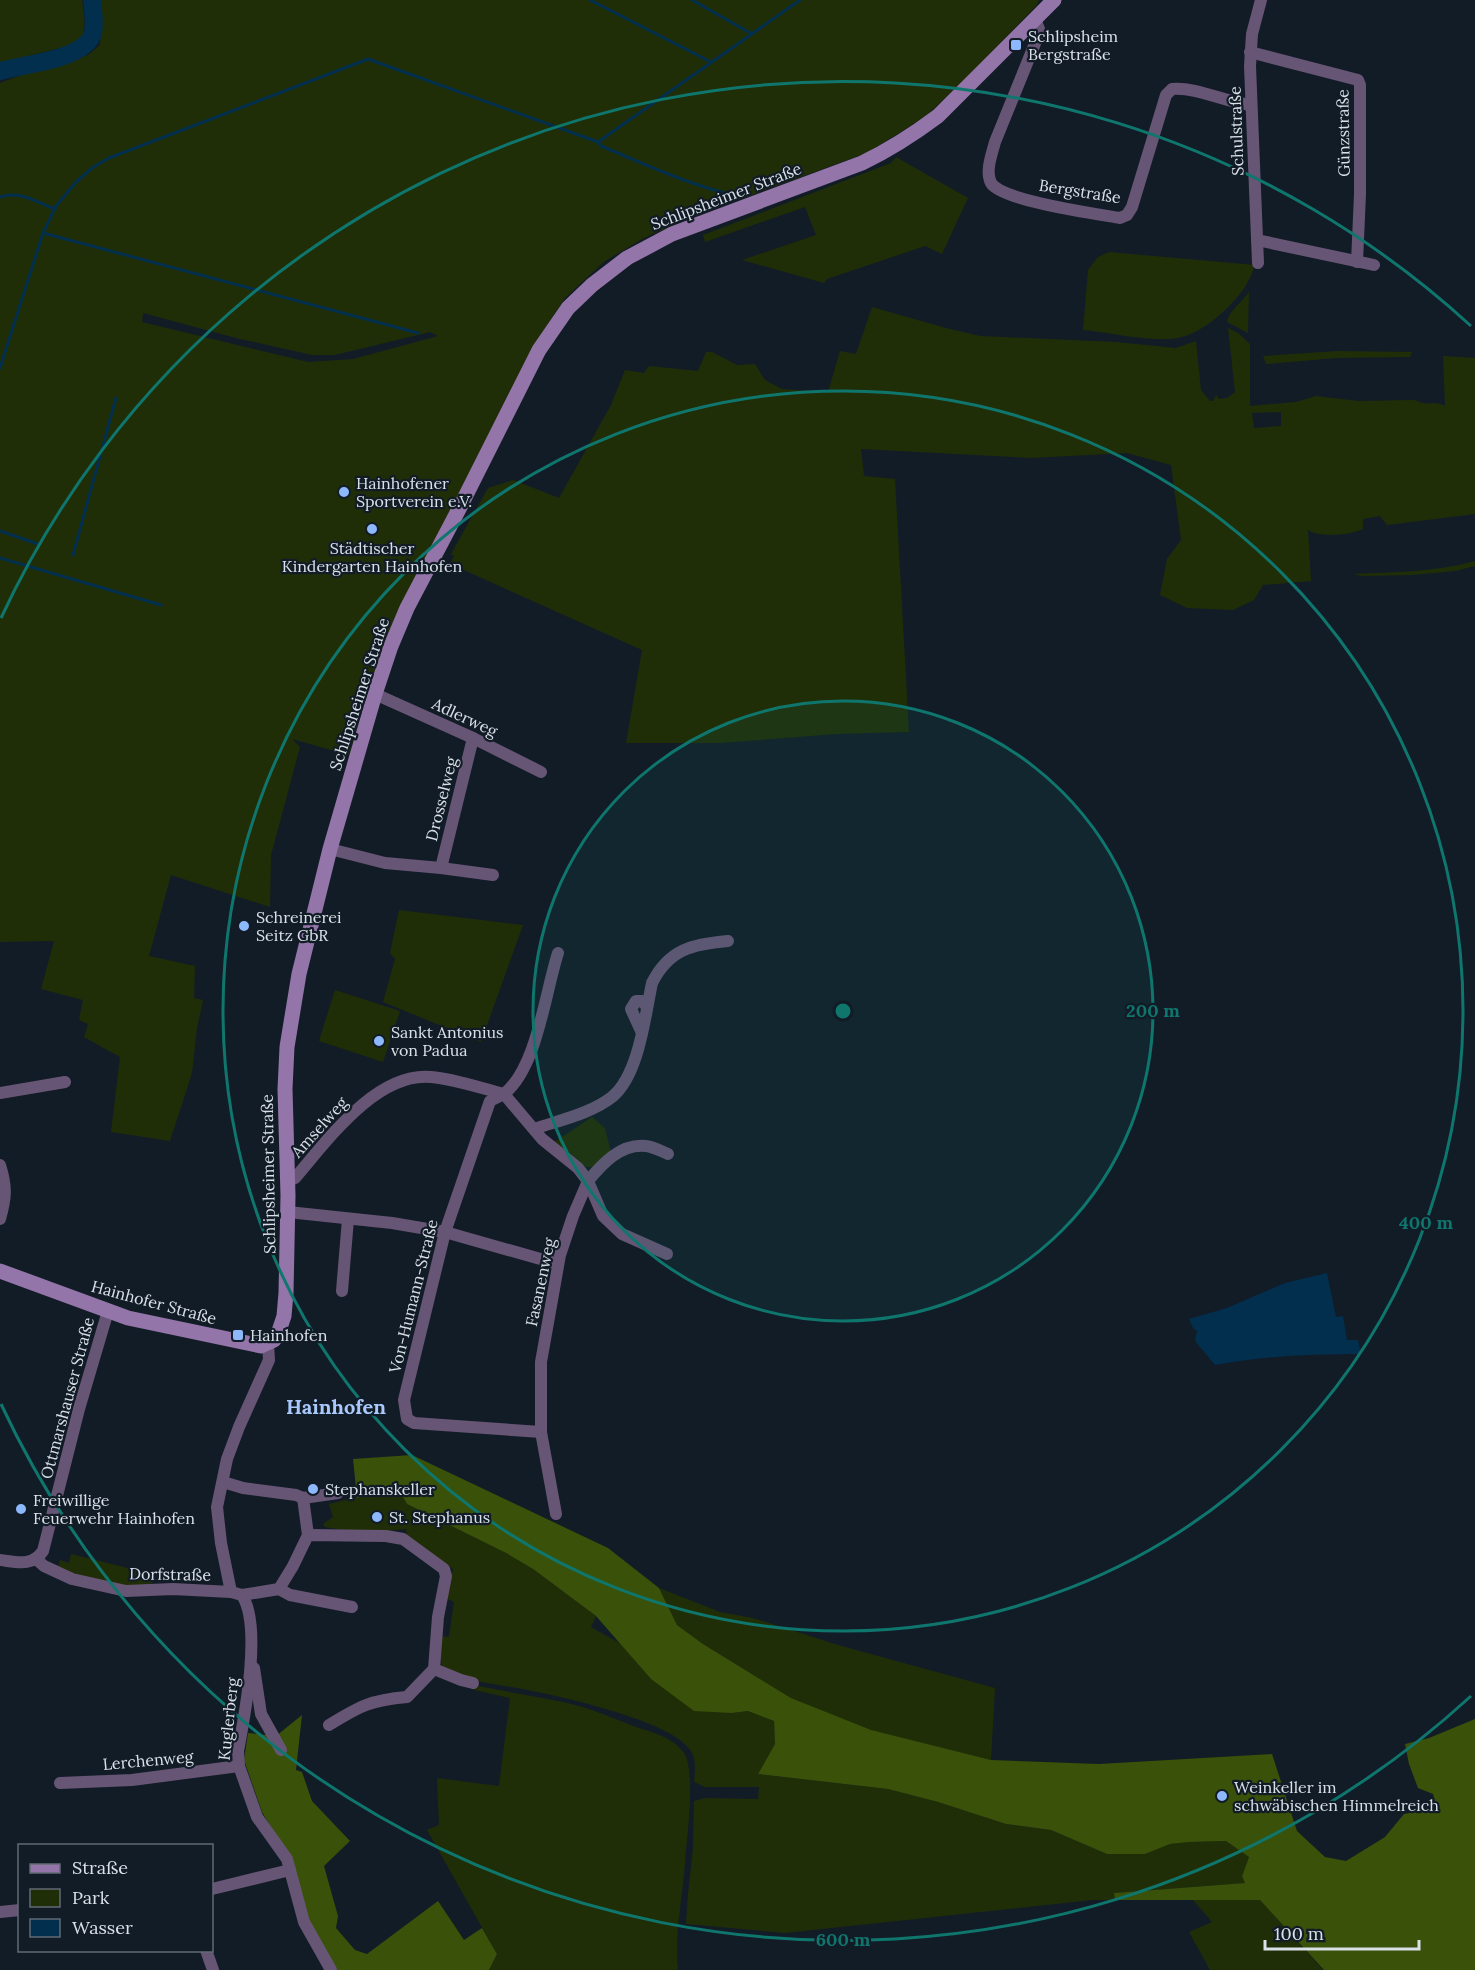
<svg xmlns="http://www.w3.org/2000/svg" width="1475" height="1970" viewBox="0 0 1475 1970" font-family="Lora,serif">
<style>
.green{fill:#202e07;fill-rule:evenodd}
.forest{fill:#395108}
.water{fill:#022f4e}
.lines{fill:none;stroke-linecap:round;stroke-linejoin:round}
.stream{stroke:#022f4e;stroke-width:3}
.river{stroke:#022f4e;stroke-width:18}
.street{stroke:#675575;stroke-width:12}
.secondary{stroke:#9375a9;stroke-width:15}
.ring{fill:none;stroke:#0f766e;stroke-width:3}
.poi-dot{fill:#8db9fc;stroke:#121c27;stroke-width:2}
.labels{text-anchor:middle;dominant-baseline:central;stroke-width:4.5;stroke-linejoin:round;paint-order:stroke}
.poi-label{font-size:16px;fill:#d9e0e8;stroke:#121c27;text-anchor:start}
.street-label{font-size:16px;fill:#d9e0e8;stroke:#121c27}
.quarter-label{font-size:20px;font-weight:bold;fill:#a9c9fc;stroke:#121c27}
.centre{fill:#0f766e;stroke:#121c27;stroke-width:3}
.ring-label{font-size:18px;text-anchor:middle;font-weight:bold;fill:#0f766e;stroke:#121c27;stroke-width:4.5;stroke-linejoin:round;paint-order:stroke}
</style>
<rect width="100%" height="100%" fill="#121c27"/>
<g class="green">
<path d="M0 0H82C84 15 87 29 80 43L0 63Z"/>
<path d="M99 0H1039L1037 5 964 80 927 115 896 135 866 153 689 218 644 238 605 261 565 298 533 347 373 681 370 682 349 755 292 739 300 747 271 855 270 907 171 875 149 956 195 966 194 998 203 1000 197 1028 192 1073 170 1141 111 1132 120 1057 84 1037 88 1024 79 1020 83 1000 41 989 54 941 0 942V83L38 69 61 65 88 55 100 45 101 31ZM143 313 236 338 312 355H335L430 332 438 336 353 359 308 362 142 322Z"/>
<polygon points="896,157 968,198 942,254 925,246 827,279 824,283 742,260 816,235 805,207 705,242 703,235 891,163"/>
<path d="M1109 252 1255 265C1249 284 1239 297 1224 311 1213 321 1200 331 1185 336 1162 345 1109 332 1083 330L1088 270 1098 257Z"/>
<path d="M1249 292 1248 333 1227 322C1229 311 1242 302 1249 292Z"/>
<path d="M872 307 946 328 980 336 1116 342 1176 348 1196 341 1201 390 1210 401H1213L1216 395 1219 399 1227 398 1235 392 1228 328 1238 333 1250 344V406L1296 402 1316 396 1358 401 1415 400C1426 407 1434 400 1445 406L1443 356 1475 358V514L1387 525 1380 516 1363 519V529C1351 535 1319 538 1308 530L1311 581 1263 585 1254 600 1233 610 1187 608 1160 595 1167 559 1181 540 1171 465 1127 453 1031 458 861 449 864 476 895 479 909 732 837 734 721 743H626L642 650 448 563 451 562 454 556 451 554 488 488 513 480 559 498 611 405 625 370 644 373 649 366 698 371 706 352H712L737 365 755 364 765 380 782 389 828 392 840 351 856 354ZM1281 412V426L1254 428 1252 413Z"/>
<polygon points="1337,351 1412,352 1410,357 1336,358 1266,364 1263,356"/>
<path d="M1475 561V566L1455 571 1412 575 1362 576 1353 574C1394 572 1435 572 1475 561Z"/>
<polygon points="399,910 523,925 481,1042 383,1002 395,959 390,953"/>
<polygon points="335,990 400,1011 383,1062 319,1041"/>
<polygon points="592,1117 605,1128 611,1153 593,1167 586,1167 553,1143"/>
<path d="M376 1493 403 1497 407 1504 506 1553 533 1569 596 1616 591 1627 621 1644 651 1679 732 1713 748 1711 774 1721 775 1744 758 1774 888 1789 938 1802 1006 1824 1051 1830 1107 1854H1145L1169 1844 1189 1842 1226 1841 1249 1857 1242 1876 1246 1883 1114 1893 1115 1900H1093L785 1933 686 1924 688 1894 693 1848 694 1801 705 1798 758 1799 759 1787H705L694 1782C695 1774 696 1763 693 1755 682 1722 555 1695 522 1689 504 1685 460 1681 446 1670 437 1663 440 1647 440 1636L449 1637 454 1602 446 1598 453 1569 407 1537 406 1529 361 1533 325 1527 323 1524 333 1517 329 1504Z"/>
<path d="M71 1554 144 1572 142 1578 150 1580 152 1574 154 1575 152 1583C130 1596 80 1578 58 1568L60 1560 69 1563Z"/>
<polygon points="659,1588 720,1612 753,1618 838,1645 995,1688 991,1760 871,1731 791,1698 703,1644 677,1625"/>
<path d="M473 1685C503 1691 533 1696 563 1702 588 1707 612 1718 636 1727 652 1732 674 1738 684 1753 696 1771 687 1838 685 1861 683 1898 674 1933 678 1970H489L497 1954 427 1830 439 1825 437 1778 499 1786 510 1698 474 1690Z"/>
<polygon points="1193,1900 1260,1900 1323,1970 1210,1970 1189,1932 1212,1922"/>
</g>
<g class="forest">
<polygon points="412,1455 608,1548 659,1588 677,1625 703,1644 791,1698 871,1730 991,1760 1099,1764 1272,1754 1297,1831 1325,1857 1346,1861 1385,1837 1404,1814 1437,1808 1433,1794 1418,1788 1409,1764 1405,1744 1429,1738 1475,1719 1475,1970 1324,1970 1260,1900 1115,1900 1114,1893 1245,1883 1242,1876 1249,1857 1226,1841 1189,1842 1170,1844 1145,1854 1107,1854 1051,1830 1006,1824 938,1802 888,1789 758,1774 775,1744 774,1721 748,1711 732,1713 694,1711 651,1679 596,1616 533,1569 506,1553 407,1504 403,1497 376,1493 357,1498 353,1459"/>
<polygon points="302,1715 296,1770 302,1772 312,1801 350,1841 324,1866 338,1916 336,1928 355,1950 367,1954 438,1901 464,1940 482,1928 497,1954 489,1970 337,1970 308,1920 294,1865 262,1812 244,1760 248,1733 276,1736"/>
</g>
<path class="water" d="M1327 1273 1336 1317 1343 1316 1347 1340H1358L1361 1354C1312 1354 1264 1356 1215 1365L1195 1341 1197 1331 1193 1328 1189 1319 1227 1308 1285 1283Z"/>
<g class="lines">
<g class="stream">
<polyline points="590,0 711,62"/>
<polyline points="692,0 752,34"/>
<path d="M598 142 601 146C645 164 691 186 738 196"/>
<path d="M0 197C20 190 36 202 55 209"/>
<polyline points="43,233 418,333"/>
<polyline points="0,368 43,233 56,206 76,182 92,168 109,158 368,59 598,142 800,0"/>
<polyline points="0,531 38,544"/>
<polyline points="73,555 116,398"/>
<polyline points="0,558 161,605"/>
</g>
<path class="river" d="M0 71C24 64 85 60 93 33 95 24 93 9 92 0"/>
<g class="street">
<path d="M1035 19 1039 29 1036 41 995 142C992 154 985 171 991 183 1002 201 1097 214 1120 218L1127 215 1132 207 1166 95 1172 89C1198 87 1224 102 1251 105"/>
<polyline points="1250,52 1358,80 1360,85 1360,194 1357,262"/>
<polyline points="1257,240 1374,265"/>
<polyline points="1258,263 1250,66 1252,34 1261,0"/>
<polyline points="375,694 473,738 541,772"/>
<polyline points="330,849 385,863 441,868 493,875"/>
<polyline points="441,868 473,738"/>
<polyline points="642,1033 631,1009 636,1001 642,1001 647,1007"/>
<polyline points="0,1093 65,1082"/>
<path d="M534 1129C560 1120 590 1114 612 1097 639 1075 645 1016 652 983 669 949 693 944 728 941"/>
<path d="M0 1165C7 1187 6 1198 0 1219"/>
<path d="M288 1181 295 1178C327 1141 376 1072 431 1077 455 1079 480 1088 504 1094 537 1068 545 993 558 953"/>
<polyline points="288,1212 392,1223 445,1232 558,1264"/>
<path d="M667 1254 622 1234 603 1216 588 1181C602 1164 621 1143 646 1146 654 1147 661 1151 668 1154"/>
<polyline points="342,1291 348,1219"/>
<polyline points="541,1432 414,1423 407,1419 404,1400 445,1232 490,1101 504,1094 542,1139 578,1168 588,1181 573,1216 560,1255 541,1362 541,1432 556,1514"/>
<polyline points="223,1482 243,1488 296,1495 303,1498 338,1493"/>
<polyline points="303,1498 308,1535"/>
<polyline points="36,1559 44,1566 72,1579 126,1591 173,1589 231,1592 221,1543 217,1507 227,1459 239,1427 269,1360 268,1344"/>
<path d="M0 1560C17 1562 32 1567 43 1551L79 1409 108 1311"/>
<polyline points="279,1589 290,1595 352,1607"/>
<path d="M231 1592 242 1595 279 1589 293 1566 308 1535 386 1536 403 1539 444 1569 446 1576 438 1617 434 1669 407 1697C371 1700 360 1706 329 1725"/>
<path d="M242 1595C262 1626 245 1714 238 1751L239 1766 257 1817 287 1859 304 1922 331 1970"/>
<polyline points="254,1668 261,1714 281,1750"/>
<polyline points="434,1669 461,1680 473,1683"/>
<polyline points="60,1783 132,1780 239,1766"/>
<polyline points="212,1889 290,1870"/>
<polyline points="0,1912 20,1910"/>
<polyline points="206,1950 213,1970"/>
</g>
<path class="secondary" d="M0 1271 128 1318 261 1346 274 1340 279 1331 284 1316 286 1293 288 1196 285 1089 287 1047 299 974 330 849 375 694 391 646 407 608 459 509 539 350 568 308 592 285 627 258 672 234 862 163C889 150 914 134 938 116L1054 0"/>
</g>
<circle cx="843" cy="1011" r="310" fill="#0f766e" fill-opacity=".12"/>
<g class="ring">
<circle cx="843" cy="1011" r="310"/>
<circle cx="843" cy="1011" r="620"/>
<path d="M1471 1696A929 929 0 0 1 1 1404M1 618A929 929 0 0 1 1471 326"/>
</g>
<g class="poi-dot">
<rect x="1010" y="39" width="12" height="12" rx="3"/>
<circle cx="344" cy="492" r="6"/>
<circle cx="372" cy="529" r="6"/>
<circle cx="244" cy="926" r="6"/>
<circle cx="379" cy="1041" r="6"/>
<rect x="232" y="1329" width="12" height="12" rx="3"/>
<circle cx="313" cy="1489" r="6"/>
<circle cx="21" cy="1509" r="6"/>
<circle cx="377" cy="1517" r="6"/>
<circle cx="1222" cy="1796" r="6"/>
</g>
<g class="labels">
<g class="poi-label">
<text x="1028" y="36">Schlipsheim<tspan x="1028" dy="18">Bergstraße</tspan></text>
<text x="356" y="483">Hainhofener<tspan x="356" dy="18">Sportverein e.V.</tspan></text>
<text x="372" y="548" text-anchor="middle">Städtischer<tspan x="372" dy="18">Kindergarten Hainhofen</tspan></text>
<text x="256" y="917">Schreinerei<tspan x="256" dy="18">Seitz GbR</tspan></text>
<text x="391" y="1032">Sankt Antonius<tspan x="391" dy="18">von Padua</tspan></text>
<text x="250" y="1335">Hainhofen</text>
<text x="325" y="1489">Stephanskeller</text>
<text x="33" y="1500">Freiwillige<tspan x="33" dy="18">Feuerwehr Hainhofen</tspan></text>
<text x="389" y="1517">St. Stephanus</text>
<text x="1234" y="1787">Weinkeller im<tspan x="1234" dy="18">schwäbischen Himmelreich</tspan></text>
</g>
<g class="street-label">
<text transform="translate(1236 131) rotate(-92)">Schulstraße</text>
<text transform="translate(1343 133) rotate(-91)">Günzstraße</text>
<text transform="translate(1080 191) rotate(9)">Bergstraße</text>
<text transform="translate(726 196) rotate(-21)">Schlipsheimer Straße</text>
<text transform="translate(359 694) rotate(-72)">Schlipsheimer Straße</text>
<text transform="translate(465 717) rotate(25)">Adlerweg</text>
<text transform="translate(441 799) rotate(-76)">Drosselweg</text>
<text transform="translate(319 1127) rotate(-48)">Amselweg</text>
<text transform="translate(268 1174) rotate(-91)">Schlipsheimer Straße</text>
<text transform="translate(540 1282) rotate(-78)">Fasanenweg</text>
<text transform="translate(413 1296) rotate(-76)">Von-Humann-Straße</text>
<text transform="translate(154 1302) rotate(15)">Hainhofer Straße</text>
<text transform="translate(67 1398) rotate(-75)">Ottmarshauser Straße</text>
<text transform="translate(170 1574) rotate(1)">Dorfstraße</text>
<text transform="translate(228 1719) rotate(-84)">Kuglerberg</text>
<text transform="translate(148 1760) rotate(-5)">Lerchenweg</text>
</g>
<g class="quarter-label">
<text x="336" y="1406">Hainhofen</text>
</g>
</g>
<circle cx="843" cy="1011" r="9" class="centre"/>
<g class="ring-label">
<text x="1153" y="1017">200 m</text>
<text x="1426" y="1229">400 m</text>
<text x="843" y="1946">600 m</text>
</g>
<rect x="18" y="1844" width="195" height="108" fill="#121c27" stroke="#626a74" stroke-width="1.5"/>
<rect x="30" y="1864" width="30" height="9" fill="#9375a9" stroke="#626a74" stroke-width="1.5"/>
<text x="72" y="1874" font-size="18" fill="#d9e0e8">Straße</text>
<rect x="30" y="1889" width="30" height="18" fill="#202e07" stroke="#626a74" stroke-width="1.5"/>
<text x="72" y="1904" font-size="18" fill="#d9e0e8">Park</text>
<rect x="30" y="1919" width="30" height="18" fill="#022f4e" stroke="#626a74" stroke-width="1.5"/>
<text x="72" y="1934" font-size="18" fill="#d9e0e8">Wasser</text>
<path d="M1265 1940v9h154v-9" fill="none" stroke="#d9e0e8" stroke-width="3"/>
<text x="1274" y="1940" font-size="18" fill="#d9e0e8" stroke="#121c27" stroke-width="4.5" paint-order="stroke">100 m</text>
</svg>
